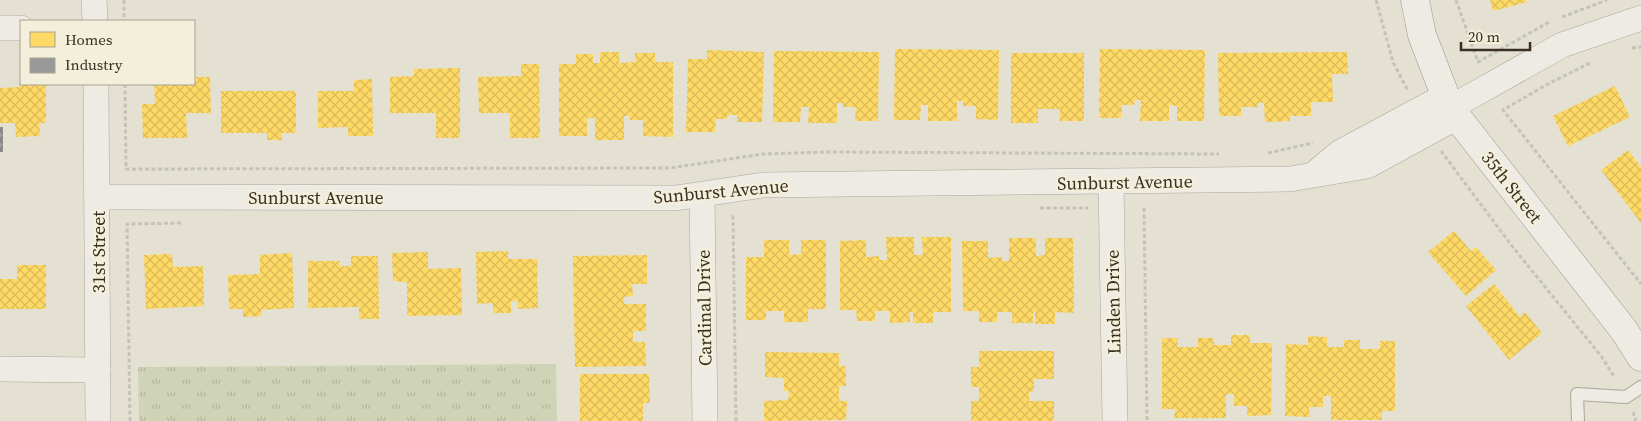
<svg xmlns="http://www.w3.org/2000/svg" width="1641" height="421" viewBox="0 0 1641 421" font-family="'Source Serif 4',serif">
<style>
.park{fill:url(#park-tufts)}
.homes{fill:url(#homes-cross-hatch)}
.industry{fill:url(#industry-cross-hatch)}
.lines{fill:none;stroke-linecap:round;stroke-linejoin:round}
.lane-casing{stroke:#aaa69a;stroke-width:14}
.street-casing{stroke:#aaa69a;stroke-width:26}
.secondary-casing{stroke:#9a968a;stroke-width:29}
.path{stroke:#c5c2ba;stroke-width:3;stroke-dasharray:4 2.5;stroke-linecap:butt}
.lane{stroke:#edebe3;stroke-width:12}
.street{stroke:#edebe3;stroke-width:25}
.secondary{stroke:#edebe3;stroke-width:28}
.labels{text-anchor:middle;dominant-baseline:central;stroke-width:5;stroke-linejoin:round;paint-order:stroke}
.street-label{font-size:18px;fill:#393023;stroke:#f3efda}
</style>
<defs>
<pattern id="park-tufts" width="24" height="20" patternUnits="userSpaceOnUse" patternTransform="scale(1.25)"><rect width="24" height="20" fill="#d0d4b6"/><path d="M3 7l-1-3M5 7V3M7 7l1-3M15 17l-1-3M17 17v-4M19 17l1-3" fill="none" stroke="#b3b69c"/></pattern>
<pattern id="homes-cross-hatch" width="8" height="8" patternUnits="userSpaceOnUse" patternTransform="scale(1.25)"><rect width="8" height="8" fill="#ffd966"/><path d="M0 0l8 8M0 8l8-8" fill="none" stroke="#dbbb58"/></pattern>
<pattern id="industry-cross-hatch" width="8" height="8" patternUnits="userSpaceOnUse" patternTransform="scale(1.25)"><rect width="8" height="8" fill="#999"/><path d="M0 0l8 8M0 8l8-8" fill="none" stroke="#7e7d7c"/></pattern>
</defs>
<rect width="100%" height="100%" fill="#e4e1d2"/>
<polygon class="park" points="556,364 557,421 139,421 138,367"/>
<g class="homes">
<polygon points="1490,0 1526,0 1527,2 1493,11"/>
<polygon points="895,49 999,50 998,120 976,119 976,106 963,106 963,101 957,101 957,121 928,121 928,105 921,105 920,120 894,120"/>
<polygon points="1100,49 1205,50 1204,121 1177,121 1177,106 1169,105 1169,121 1140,121 1141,100 1135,100 1134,105 1122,105 1121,118 1099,118"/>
<polygon points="707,50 764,52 762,122 737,122 737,115 727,115 727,119 716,119 715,132 686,132 688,59 707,59"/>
<polygon points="774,51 879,52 878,121 855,121 856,107 843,107 843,103 837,103 837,123 808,123 809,107 801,107 800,122 773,122"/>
<polygon points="600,52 619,52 619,63 635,62 635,53 655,53 655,62 673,62 673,137 643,136 643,120 630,120 629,116 624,116 624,140 595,140 595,118 587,118 587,136 559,136 559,64 576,64 576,54 593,54 593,63 600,63"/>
<polygon points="1347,52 1348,74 1332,74 1333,102 1311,102 1311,116 1290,116 1290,121 1265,122 1264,103 1258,103 1258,107 1241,107 1241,116 1219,116 1218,53"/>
<polygon points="1011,53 1084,53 1084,121 1060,121 1060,109 1038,109 1038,123 1011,123"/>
<polygon points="521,64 539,64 540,138 510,138 510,113 479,113 478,77 521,76"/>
<polygon points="460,68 460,138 436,138 436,113 390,113 390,77 414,76 414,69"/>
<polygon points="194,77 210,77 211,113 186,113 187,138 143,138 142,104 155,104 154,84 194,84"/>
<polygon points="372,79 373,136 348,136 348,127 318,128 318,91 354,91 354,80"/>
<polygon points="19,84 46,84 46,123 39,123 40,136 16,137 15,123 0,123 0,88 19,87"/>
<polygon points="1615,86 1630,117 1568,146 1553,116"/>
<polygon points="221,91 296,91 296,133 282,133 282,140 267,140 267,133 221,133"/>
<polygon points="1628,150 1641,167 1641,223 1601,170"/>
<polygon points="1454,231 1471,251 1476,247 1496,270 1466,296 1428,252"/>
<polygon points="886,237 914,237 914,255 923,255 922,237 951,237 951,312 933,312 933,323 913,323 913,312 910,312 910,322 890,323 890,311 875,311 875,321 857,321 856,310 840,310 840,241 866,240 866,257 879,256 879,260 887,260"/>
<polygon points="1009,238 1036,238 1036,256 1045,255 1045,238 1073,238 1074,313 1055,312 1055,324 1035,324 1035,312 1033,313 1033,323 1012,323 1012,312 997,312 997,322 979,322 979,311 963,311 962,241 988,241 988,258 1002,257 1002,261 1009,261"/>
<polygon points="764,240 789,240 789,255 801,254 801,240 826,240 826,309 808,309 808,322 784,322 784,311 766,311 766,320 746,320 746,257 764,257"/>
<polygon points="508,251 508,259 537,259 538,308 518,309 518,301 511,301 511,313 493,313 493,303 477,304 476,252"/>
<polygon points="428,252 428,269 461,268 462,315 407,316 407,282 393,281 392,253"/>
<polygon points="292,253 294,308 261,310 262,316 243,317 243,309 229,309 228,275 260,274 260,255"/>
<polygon points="172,254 173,267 203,266 204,306 146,309 144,255"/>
<polygon points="647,255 647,284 632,284 633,296 624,297 624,304 646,304 646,331 633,331 633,342 645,342 646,366 575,367 573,256"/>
<polygon points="351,256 378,256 379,319 359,319 359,307 308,308 308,261 340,261 340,266 351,266"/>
<polygon points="17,265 46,265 46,309 0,309 0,279 17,279"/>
<polygon points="1494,284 1520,317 1525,312 1542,333 1509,360 1466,306"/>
<polygon points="1231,335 1250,335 1250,343 1272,343 1271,415 1247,416 1247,406 1234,406 1234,394 1226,394 1226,418 1174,418 1175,409 1162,409 1162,338 1178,338 1177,347 1198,347 1198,338 1214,338 1214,345 1231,345"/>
<polygon points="1308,336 1327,337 1327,347 1344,347 1344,340 1360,340 1360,349 1380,349 1380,341 1395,341 1395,411 1382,411 1382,420 1331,420 1331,396 1323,396 1323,407 1309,407 1310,417 1285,416 1286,344 1308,345"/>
<polygon points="979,351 1054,351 1054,379 1034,379 1034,392 1029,391 1029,401 1054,401 1054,421 971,421 971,401 979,401 979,387 971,387 971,367 979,367"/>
<polygon points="765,352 839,353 839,366 846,366 846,386 839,386 839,401 847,401 846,420 764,421 764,401 788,400 789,391 784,391 784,378 765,377"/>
<polygon points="580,374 649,374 650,403 643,403 643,421 580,421"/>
</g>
<rect class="industry" x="0" y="127" width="3" height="25"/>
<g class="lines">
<defs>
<polyline id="lane" points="1578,421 1577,394 1626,397 1641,387"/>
<g id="street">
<polyline points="94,0 95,21"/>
<polyline points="0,28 21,28"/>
<polyline points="96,84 98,421"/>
<polyline points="1450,108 1562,45 1641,18"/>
<polyline points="1314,174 1339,153 1445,96"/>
<polyline points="1111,182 1115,421"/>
<polyline points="702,196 705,421"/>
<polyline points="97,197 676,198 763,185 1290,179 1367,166 1457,117"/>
<polyline points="0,369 98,370"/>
</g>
<polyline id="secondary" points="1415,0 1422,35 1450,108 1623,329 1641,357"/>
</defs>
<use href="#lane" class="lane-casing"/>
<use href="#street" class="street-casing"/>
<use href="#secondary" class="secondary-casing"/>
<g class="path">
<polyline points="124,0 124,21"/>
<polyline points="1376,0 1393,62 1408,91"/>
<polyline points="1456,0 1478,62 1551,21"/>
<polyline points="1562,17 1607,0"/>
<polyline points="1632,48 1641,47"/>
<polyline points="1590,63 1546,85 1503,110 1641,284"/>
<polyline points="125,84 126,169 670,168 763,154 828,152 1219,154"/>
<polyline points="1441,151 1512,246 1601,356 1615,378"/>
<polyline points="1268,153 1313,143"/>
<polyline points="1040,208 1088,208"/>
<polyline points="1144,208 1147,421"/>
<polyline points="1633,412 1636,421"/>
<polyline points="130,421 127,224 183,223"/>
<polyline points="736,421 733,216 736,215"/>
</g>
<use href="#lane" class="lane"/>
<use href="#street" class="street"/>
<use href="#secondary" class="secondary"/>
</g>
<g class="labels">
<g class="street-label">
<text transform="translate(1125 182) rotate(-1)">Sunburst Avenue</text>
<text transform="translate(1512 187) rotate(52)">35th Street</text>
<text transform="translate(721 191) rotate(-5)">Sunburst Avenue</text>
<text x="316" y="197">Sunburst Avenue</text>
<text transform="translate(98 252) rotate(-90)">31st Street</text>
<text transform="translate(1113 302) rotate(-91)">Linden Drive</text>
<text transform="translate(704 308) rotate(-91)">Cardinal Drive</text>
</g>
</g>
<rect x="20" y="20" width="175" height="65" fill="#f3efda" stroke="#a9a391"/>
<rect x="30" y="32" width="25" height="15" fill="#ffd966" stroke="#a9a391"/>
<text x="65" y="45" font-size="15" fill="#393023">Homes</text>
<rect x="30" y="58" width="25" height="15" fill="#999999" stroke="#a9a391"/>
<text x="65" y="70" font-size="15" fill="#393023">Industry</text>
<path d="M1461 42v8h69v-8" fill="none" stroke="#393023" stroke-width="2.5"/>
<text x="1468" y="42" font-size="15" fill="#393023" stroke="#f3efda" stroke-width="4" paint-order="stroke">20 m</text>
</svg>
